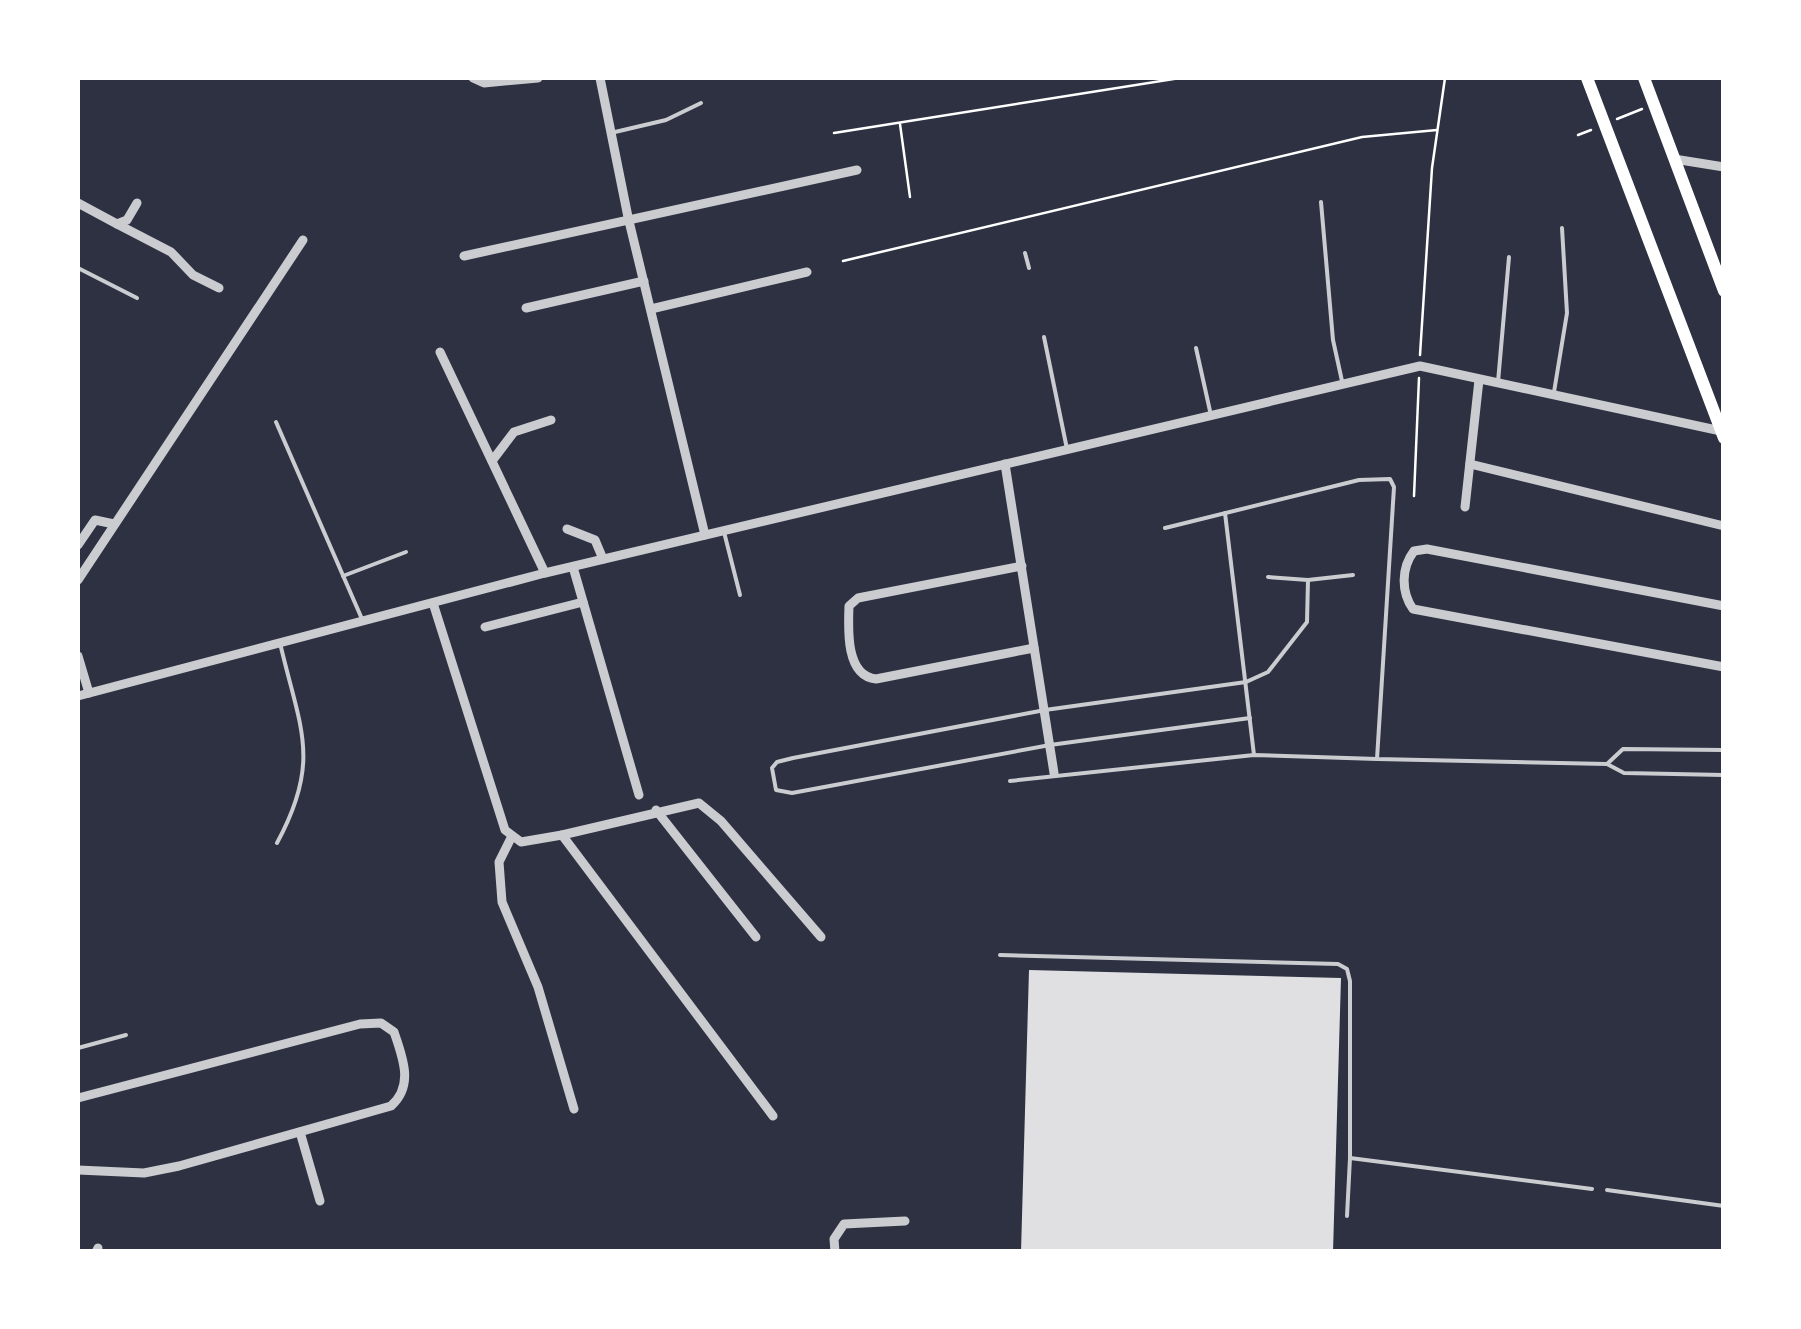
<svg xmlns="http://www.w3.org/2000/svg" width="1801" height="1329" viewBox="0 0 1801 1329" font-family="Manrope,sans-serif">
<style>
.building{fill:#e0e0e3}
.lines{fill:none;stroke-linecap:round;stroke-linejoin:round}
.path{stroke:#fff;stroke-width:2.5}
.service{stroke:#caccd0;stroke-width:4}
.minor{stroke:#caccd0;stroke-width:9}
.primary{stroke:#fff;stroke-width:12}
</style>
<rect width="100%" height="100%" fill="#2d3142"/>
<polygon class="building" points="1029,970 1341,978 1333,1252 1021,1252"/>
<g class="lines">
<g class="path">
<polyline points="1617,119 1642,109"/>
<polyline points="900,124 910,197"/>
<polyline points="834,133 1180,78"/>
<polyline points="1578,135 1591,130"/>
<polyline points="843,261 1362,137 1437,130"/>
<polyline points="1420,355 1432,168 1445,78"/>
<polyline points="1414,496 1419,378"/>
</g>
<g class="service">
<polyline points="615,132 666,120 701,103"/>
<polyline points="1321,202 1333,340 1342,381"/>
<polyline points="1025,253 1029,268"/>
<polyline points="78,268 137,298"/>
<polyline points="1044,337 1067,449"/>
<polyline points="1196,348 1210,411"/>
<polyline points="1498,382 1509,257"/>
<polyline points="1554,392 1567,313 1562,228"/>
<polyline points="276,422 362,619"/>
<polyline points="1225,513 1254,755"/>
<polyline points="1165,528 1359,480 1390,479 1394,487 1377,759 1607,764 1624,773 1724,775"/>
<polyline points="724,532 740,595"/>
<polyline points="343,576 406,552"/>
<polyline points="1308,580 1353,575"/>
<polyline points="1250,718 1050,745 792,793 776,790 772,768 777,762 793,758 1045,710 1246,682 1268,672 1307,622 1308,580 1268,577"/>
<polyline points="1607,764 1623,749 1724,750"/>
<polyline points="1010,781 1254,755 1377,759"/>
<path d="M277 843C322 760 300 729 280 643"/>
<polyline points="1000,955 1338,964 1347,969 1350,981 1350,1158 1592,1189"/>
<polyline points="78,1048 126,1035"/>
<polyline points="1607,1190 1724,1206"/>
<polyline points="1347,1216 1350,1158"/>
<polyline points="1345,1252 1345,1251"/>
</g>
<g class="minor">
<polyline points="473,78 484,83 538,78"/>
<polyline points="600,78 628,217 705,535"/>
<polyline points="1674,159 1724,167"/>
<polyline points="78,203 117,224 127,220 137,203"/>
<polyline points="117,224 171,252 193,275 219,288"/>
<polyline points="464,256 857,170"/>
<polyline points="526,308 644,281"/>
<polyline points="651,309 807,272"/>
<polyline points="440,352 545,573"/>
<polyline points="492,461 514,432 551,420"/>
<polyline points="1005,464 1054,773"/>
<polyline points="1470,464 1724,526"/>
<polyline points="1465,507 1479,380"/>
<polyline points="567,529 595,540 603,559"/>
<polyline points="78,545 95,520 114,524"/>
<path d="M1022 566 858 598 849 606C848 631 846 676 876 679L1034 648"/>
<polyline points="573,567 639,795"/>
<polyline points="78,580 303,240"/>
<polyline points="433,603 505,830 521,842 562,835 773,1116"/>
<path d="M1724 606 1427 549 1414 551C1401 568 1401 592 1413 609L1724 667"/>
<polyline points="485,627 583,602"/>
<polyline points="78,656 89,693"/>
<polyline points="78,696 545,573 1420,366 1721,431"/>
<polyline points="656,810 756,937"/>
<polyline points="562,835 699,803 721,821 821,937"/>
<polyline points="511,838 499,862 502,902 538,987 574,1109"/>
<path d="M78 1098 360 1024 381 1023 394 1032C403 1058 414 1086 391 1106L179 1166 144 1173 78 1170"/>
<polyline points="300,1132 320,1201"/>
<polyline points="96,1252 98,1248"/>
<polyline points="835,1252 834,1239 844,1224 905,1221"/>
</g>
<g class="primary">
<polyline points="1587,78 1724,438"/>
<polyline points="1644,78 1724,291"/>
</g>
</g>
<rect width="1801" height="1329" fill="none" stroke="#ffffff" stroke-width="160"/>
</svg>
